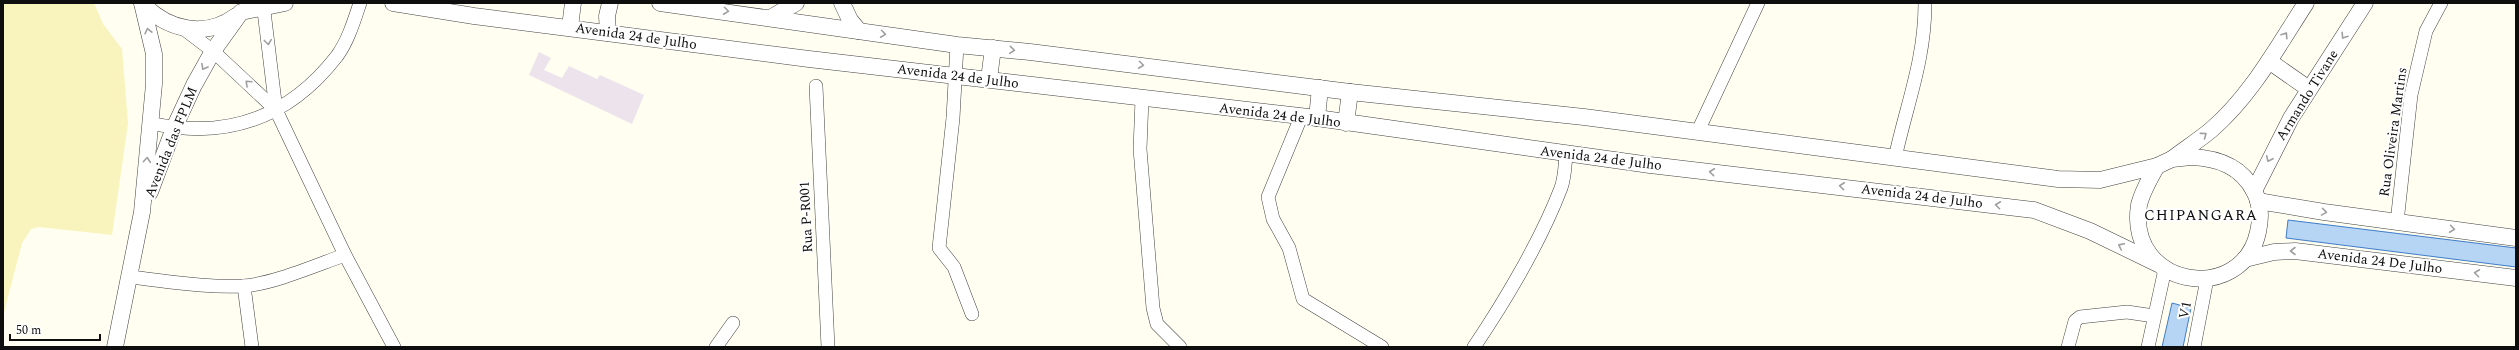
<svg xmlns="http://www.w3.org/2000/svg" width="2519" height="350" viewBox="0 0 2519 350" font-family="Spectral,serif">
<style>
.industrial{fill:#ece3ec}
.sand{fill:#f9f4bd}
.water{fill:#b6d4f4;stroke:#3f7dc9}
.lines{fill:none;stroke-linecap:round;stroke-linejoin:round}
.minor-casing{stroke:#414141;stroke-width:14}
.tertiary-casing{stroke:#414141;stroke-width:17}
.minor{stroke:#fff;stroke-width:13}
.tertiary{stroke:#fff;stroke-width:16}
.oneway{stroke:#9f9f9f}
.labels{text-anchor:middle;dominant-baseline:central;stroke-width:4;stroke-linejoin:round;paint-order:stroke}
.street-label{font-size:14px;fill:#0e0e0e;stroke:#fff}
.neighbourhood-label{font-size:15px;letter-spacing:1px;fill:#0e0e0e;stroke:#fff}
</style>
<rect width="100%" height="100%" fill="#fffef0"/>
<polygon class="industrial" points="539,52 551,58 544,70 562,78 569,66 597,79 600,75 644,95 632,124 529,75"/>
<polygon class="sand" points="3,3 94,3 103,24 122,49 128,123 112,235 39,227 31,229 22,243 3,316"/>
<g class="water">
<polygon points="2288,220 2516,248 2516,267 2286,238"/>
<polygon points="2172,303 2191,308 2183,347 2162,347"/>
</g>
<g class="lines">
<defs>
<g id="minor">
<polyline points="263,3 276,110 345,255 394,347"/>
<polyline points="184,29 213,51 276,110"/>
<polyline points="957,45 953,118 939,248 954,267 972,314"/>
<polyline points="816,86 828,347"/>
<polyline points="1142,99 1140,149 1153,308 1157,324 1180,347"/>
<polyline points="1301,117 1268,197 1273,219 1289,248 1303,299 1382,347"/>
<path d="M150 123C226 140 289 118 337 56 348 41 354 21 360 3"/>
<polyline points="1698,131 1758,3"/>
<path d="M1895 158C1907 103 1925 60 1925 3"/>
<polyline points="2397,222 2411,95 2426,31 2441,3"/>
<path d="M130 277C167 281 206 288 243 286 273 284 316 265 345 255"/>
<polyline points="244,286 252,347"/>
<polyline points="716,347 733,323"/>
<path d="M1474 347C1505 301 1541 240 1561 188 1565 177 1565 165 1566 154"/>
<polyline points="2068,347 2075,321 2080,317 2127,312 2154,316"/>
<polyline points="2148,347 2165,269"/>
<polyline points="2194,347 2207,279"/>
</g>
<g id="tertiary">
<path d="M142 3C167 30 205 39 236 16"/>
<polyline points="393,3 474,16 809,59 1317,118 1650,165 2034,210 2090,231 2156,263"/>
<polyline points="660,3 957,45 1030,52 1350,92 1584,117 2058,179 2100,180 2157,166"/>
<polyline points="842,3 850,20 859,31"/>
<polyline points="772,17 796,3"/>
<polyline points="570,27 573,3"/>
<polyline points="608,33 607,16 610,3"/>
<polyline points="2269,61 2309,89"/>
<polyline points="989,79 993,48"/>
<polyline points="1317,118 1320,88"/>
<polyline points="1346,123 1350,92"/>
<path d="M2191 157C2218 158 2241 166 2254 191 2261 204 2261 219 2258 232 2242 306 2126 288 2139 205 2142 192 2150 178 2157 166L2172 159Z"/>
<path d="M2172 159C2185 149 2199 140 2211 130 2251 96 2278 46 2306 3"/>
<polyline points="2254,191 2291,118 2365,3"/>
<polyline points="150,192 174,128 194,85 213,51 241,12 285,3"/>
<polyline points="2258,201 2324,212 2516,238"/>
<polyline points="2245,259 2274,252 2295,251 2516,278"/>
<polyline points="115,347 142,212 154,84 154,54 142,3"/>
</g>
</defs>
<use href="#minor" class="minor-casing"/>
<use href="#tertiary" class="tertiary-casing"/>
<use href="#minor" class="minor"/>
<use href="#tertiary" class="tertiary"/>
</g>
<defs><path id="oneway-chevron" d="M-2-3.5L2.5 0L-2 3.5" fill="none" stroke-width="1.6" stroke-linecap="round" stroke-linejoin="round"/></defs>
<g class="oneway">
<use href="#oneway-chevron" transform="translate(726 11) rotate(7)"/>
<use href="#oneway-chevron" transform="translate(148 31) rotate(-103)"/>
<use href="#oneway-chevron" transform="translate(883 34) rotate(8)"/>
<use href="#oneway-chevron" transform="translate(2285 35) rotate(-57)"/>
<use href="#oneway-chevron" transform="translate(2344 36) rotate(123)"/>
<use href="#oneway-chevron" transform="translate(268 42) rotate(83)"/>
<use href="#oneway-chevron" transform="translate(1012 50) rotate(5)"/>
<use href="#oneway-chevron" transform="translate(1141 65) rotate(7)"/>
<use href="#oneway-chevron" transform="translate(204 67) rotate(119)"/>
<use href="#oneway-chevron" transform="translate(248 83) rotate(-137)"/>
<use href="#oneway-chevron" transform="translate(2204 135) rotate(-37)"/>
<use href="#oneway-chevron" transform="translate(2269 159) rotate(115)"/>
<use href="#oneway-chevron" transform="translate(147 160) rotate(-85)"/>
<use href="#oneway-chevron" transform="translate(1712 172) rotate(-174)"/>
<use href="#oneway-chevron" transform="translate(1842 186) rotate(-174)"/>
<use href="#oneway-chevron" transform="translate(1998 205) rotate(-173)"/>
<use href="#oneway-chevron" transform="translate(2324 212) rotate(9)"/>
<use href="#oneway-chevron" transform="translate(2452 229) rotate(8)"/>
<use href="#oneway-chevron" transform="translate(2121 246) rotate(-154)"/>
<use href="#oneway-chevron" transform="translate(2293 251) rotate(180)"/>
<use href="#oneway-chevron" transform="translate(2477 273) rotate(-173)"/>
</g>
<g class="labels">
<g class="street-label">
<text transform="translate(636 36) rotate(8)">Avenida 24 de Julho</text>
<text transform="translate(958 76) rotate(7)">Avenida 24 de Julho</text>
<text transform="translate(2307 95) rotate(-58)">Armando Tivane</text>
<text transform="translate(1280 115) rotate(7)">Avenida 24 de Julho</text>
<text transform="translate(2393 132) rotate(-82)">Rua Oliveira Martins</text>
<text transform="translate(171 142) rotate(-68)">Avenida das FPLM</text>
<text transform="translate(1601 158) rotate(7)">Avenida 24 de Julho</text>
<text transform="translate(1922 196) rotate(7)">Avenida 24 de Julho</text>
<text transform="translate(806 217) rotate(-93)">Rua P-R001</text>
<text transform="translate(2380 261) rotate(7)">Avenida 24 De Julho</text>
<text transform="translate(2185 310) rotate(-79)">V1</text>
</g>
<g class="neighbourhood-label">
<text x="2201" y="215">CHIPANGARA</text>
</g>
</g>
<rect width="2519" height="350" fill="none" stroke="#0e0e0e" stroke-width="8"/>
<path d="M10 334v6h90v-6" fill="none" stroke="#0e0e0e" stroke-width="2"/>
<text x="16" y="334" font-size="12" fill="#0e0e0e" stroke="#ffffff" stroke-width="3" paint-order="stroke">50 m</text>
</svg>
